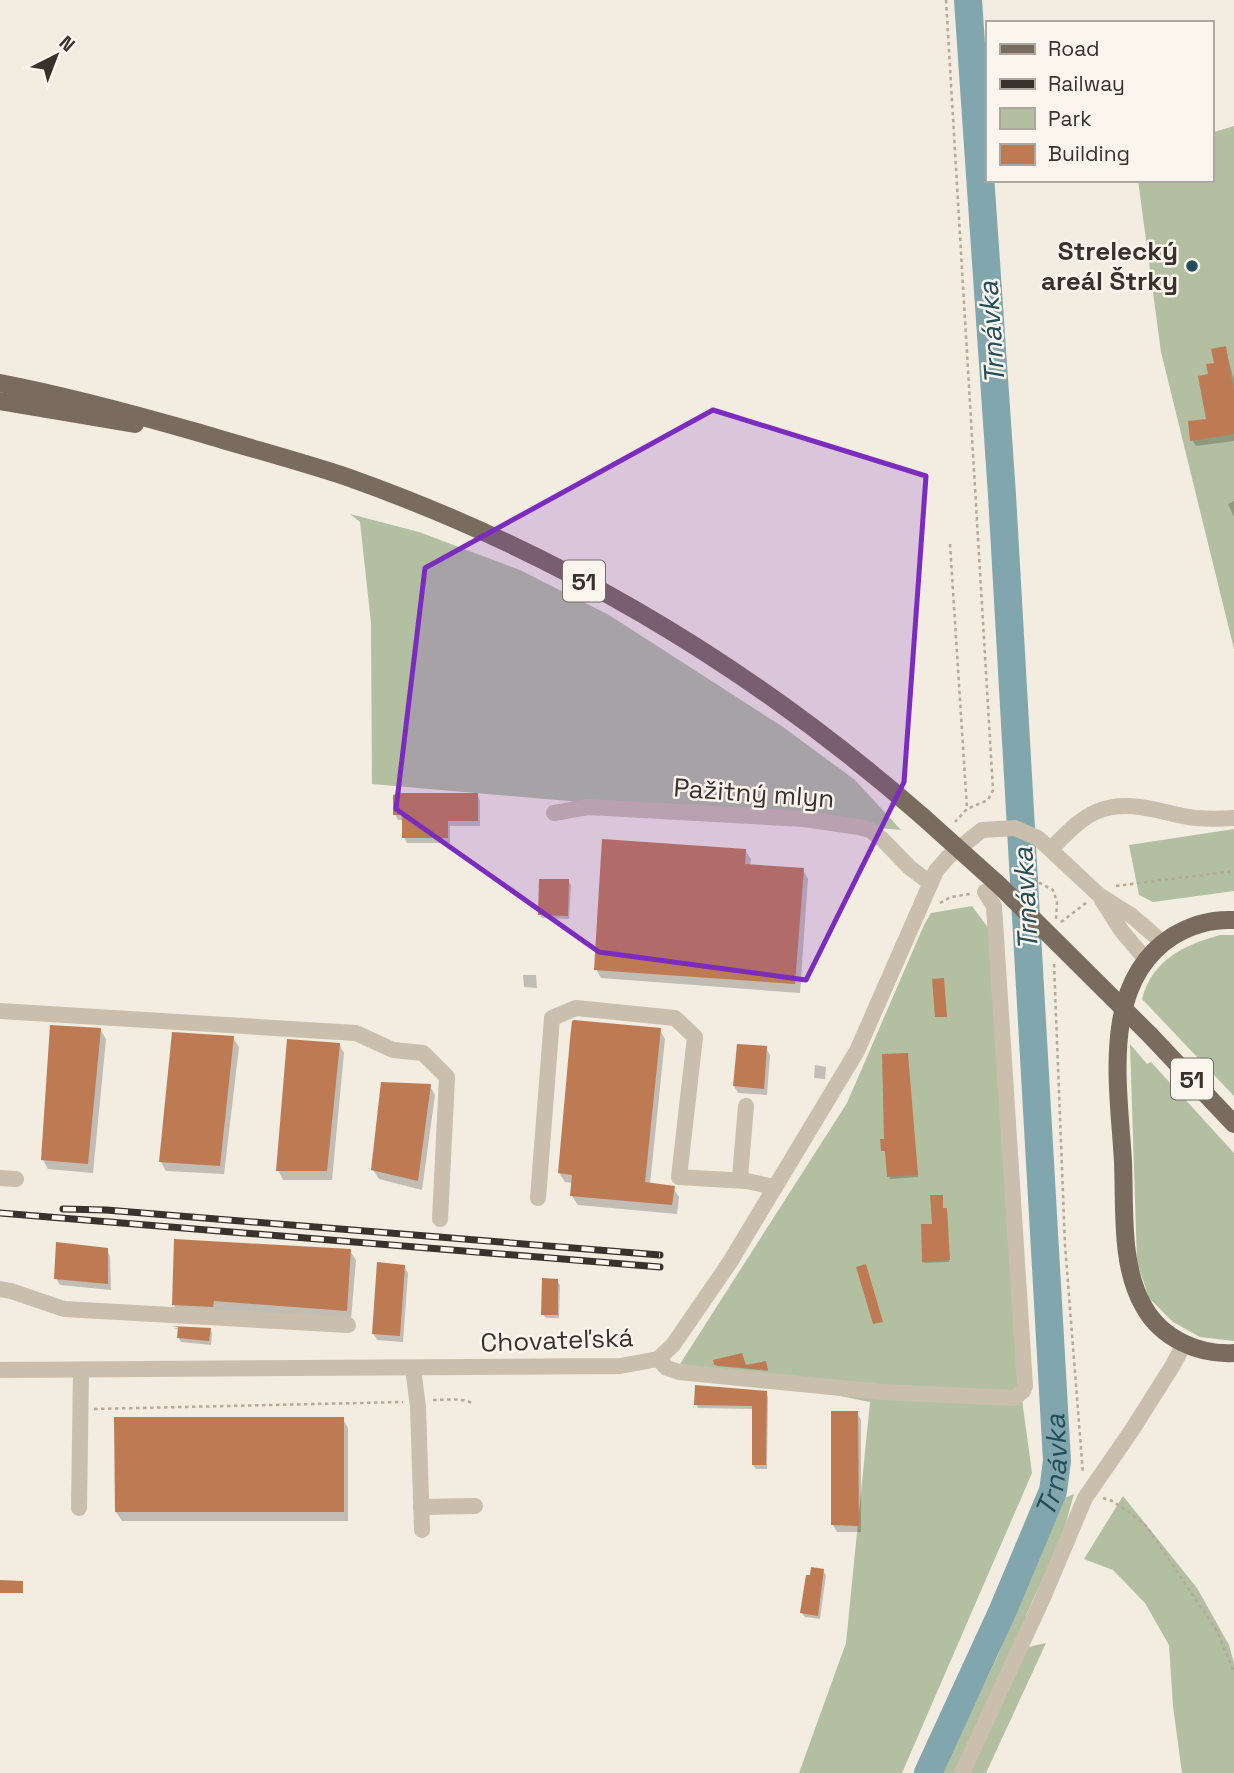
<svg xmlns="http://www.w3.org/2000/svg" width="1234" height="1773" viewBox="0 0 1234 1773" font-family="'Space Grotesk',sans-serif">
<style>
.green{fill:#b2c0a1}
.shadow{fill:#0003}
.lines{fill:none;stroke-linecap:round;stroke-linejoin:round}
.river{stroke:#81a6ad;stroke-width:28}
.building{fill:#be7b53}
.path{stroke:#b6a997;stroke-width:2.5;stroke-dasharray:3.5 3.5;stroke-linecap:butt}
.minor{stroke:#cabead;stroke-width:16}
.major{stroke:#796b5e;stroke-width:18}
.rail-casing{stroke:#39312b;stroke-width:7}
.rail{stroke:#faf6ed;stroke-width:4.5;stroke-dasharray:13;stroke-linecap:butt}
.major-bridge{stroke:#796b5e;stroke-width:18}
.marked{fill:#7b2cbf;fill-opacity:0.2;stroke:#7b2cbf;stroke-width:5;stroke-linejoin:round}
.poi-dot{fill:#234d58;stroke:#faf6ed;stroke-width:2.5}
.labels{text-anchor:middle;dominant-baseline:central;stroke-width:5;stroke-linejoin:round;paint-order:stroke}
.shield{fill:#faf6ed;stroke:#736c65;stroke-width:2}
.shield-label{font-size:24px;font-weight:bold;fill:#39312b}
.poi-label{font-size:26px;font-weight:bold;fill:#39312b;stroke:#faf6ed;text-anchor:end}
.street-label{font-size:26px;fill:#39312b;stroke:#faf6ed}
.water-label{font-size:28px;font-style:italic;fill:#234d58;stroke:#faf6ed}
</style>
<rect width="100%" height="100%" fill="#f2ece1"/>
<g class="green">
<polygon points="1234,126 1234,649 1161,352 1138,180 1211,180 1211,133"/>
<polygon points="350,514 419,532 520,570 609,615 783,727 855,780 901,830 372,784 371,623 360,522"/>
<polygon points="1234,829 1234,891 1153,902 1139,895 1129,845"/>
<polygon points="972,906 989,929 1023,1407 1032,1473 902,1773 799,1773 846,1643 870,1402 680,1364 847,1103 924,925 931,913"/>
<path d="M1220 935H1234V1096L1142 999C1152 960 1184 945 1220 935Z"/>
<polygon points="1130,1044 1147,1064 1151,1062 1234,1153 1234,1341 1200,1337 1173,1322 1149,1298 1137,1262"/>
<polygon points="1074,1494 1062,1537 1027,1613 1014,1650 1046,1643 986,1773 942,1773 998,1655 1060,1500"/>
<polygon points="1123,1496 1197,1588 1229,1645 1234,1663 1234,1773 1182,1773 1173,1706 1169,1645 1145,1603 1113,1570 1084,1559"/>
</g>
<g class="shadow">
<polygon points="1225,348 1234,380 1234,441 1196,446 1192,440 1208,420 1210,376"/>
<polygon points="1234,501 1234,517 1228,504"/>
<polygon points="477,794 480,800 480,826 450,826 450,843 407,843 404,837 403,820 398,820 395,814"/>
<polygon points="745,850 751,859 750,866 803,870 808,879 800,993 601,978 596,969"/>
<polygon points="568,881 571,885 569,919 542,918 540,914"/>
<polygon points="523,975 536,975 537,988 524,987"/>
<polygon points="100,1029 106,1039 93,1173 48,1169 43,1160"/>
<polygon points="660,1030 665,1039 650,1184 673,1188 679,1197 677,1214 578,1205 572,1196 573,1183 565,1182 559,1173"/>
<polygon points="233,1038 239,1047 224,1174 166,1171 161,1162"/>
<polygon points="339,1044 344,1053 332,1180 283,1180 278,1170"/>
<polygon points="766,1048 770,1055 767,1095 738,1093 734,1086"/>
<polygon points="907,1055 918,1177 890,1179 886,1152 883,1150"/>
<polygon points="815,1065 826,1067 825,1079 814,1078"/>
<polygon points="430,1086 435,1095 422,1190 379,1179 373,1170"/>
<polygon points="943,1209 947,1211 949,1262 924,1263 934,1226"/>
<polygon points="106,1249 110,1256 111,1290 60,1285 56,1278"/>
<polygon points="350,1251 356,1260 351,1319 179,1313 173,1304"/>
<polygon points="404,1266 408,1273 403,1342 377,1340 373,1333"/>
<polygon points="557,1281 560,1285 559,1318 546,1318 543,1314"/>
<polygon points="174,1328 210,1329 212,1333 211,1345 181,1342 179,1338 179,1330"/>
<polygon points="715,1361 745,1367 766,1364 768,1371 717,1366"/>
<polygon points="766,1393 768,1397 767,1469 756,1469 753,1465 754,1409 698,1408 696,1404"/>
<polygon points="857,1413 861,1420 861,1532 837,1532 833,1525"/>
<polygon points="343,1419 348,1428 348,1521 122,1521 116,1512"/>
<polygon points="823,1571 826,1575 820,1619 805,1617 802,1613"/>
</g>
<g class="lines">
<path class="river" id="s1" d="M928 1773 1003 1610 1053 1491 1057 1461 1002 495 968 0"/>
</g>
<g class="building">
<polygon points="1226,346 1234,392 1234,434 1190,441 1188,421 1206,419 1198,376 1208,374 1206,364 1214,363 1211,349"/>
<polygon points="401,793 478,793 478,821 448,821 448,838 402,838 402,815 393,815 393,795"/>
<polygon points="602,839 746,849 745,864 804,868 795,984 594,970"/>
<polygon points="539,879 569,879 568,916 538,915"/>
<polygon points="944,978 947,1017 935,1017 932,979"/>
<polygon points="574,1020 661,1028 645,1182 675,1186 672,1205 570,1196 572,1175 558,1173 570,1039 572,1021"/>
<polygon points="50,1025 101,1028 88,1164 41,1160"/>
<polygon points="172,1032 234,1036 220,1166 159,1162"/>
<polygon points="287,1039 340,1043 327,1171 276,1171"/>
<polygon points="737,1044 767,1046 764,1089 733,1086"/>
<polygon points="908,1053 918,1175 887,1177 885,1151 881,1151 880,1139 884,1139 882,1054"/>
<polygon points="381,1082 431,1084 418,1181 371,1170"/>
<polygon points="930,1195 943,1195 943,1208 947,1208 950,1260 922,1262 921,1224 932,1224"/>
<polygon points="174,1239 351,1249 347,1311 214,1301 213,1307 172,1305"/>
<polygon points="56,1242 108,1248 108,1284 54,1279"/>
<polygon points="377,1262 405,1265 400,1336 372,1334"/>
<polygon points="866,1264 883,1322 873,1324 856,1267"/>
<polygon points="542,1278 558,1279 558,1315 541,1315"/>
<polygon points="171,1326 211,1328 209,1341 177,1338 178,1327"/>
<polygon points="742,1353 746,1365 766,1361 768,1370 714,1365 713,1360"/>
<polygon points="695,1385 767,1391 766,1465 752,1465 752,1406 694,1405"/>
<polygon points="831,1411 858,1411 859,1526 831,1525"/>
<polygon points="114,1417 344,1417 344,1512 115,1512"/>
<polygon points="811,1567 824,1569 818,1616 800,1613 806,1575 810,1575"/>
<polygon points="0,1580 23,1581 23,1593 0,1593"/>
</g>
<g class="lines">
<g class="path">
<polyline points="946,0 993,790 988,800 967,809 955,822"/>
<polyline points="950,544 967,809"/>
<polyline points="1025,885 1040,883 1053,890 1057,902 1056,919"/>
<polyline points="1116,886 1234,871"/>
<polyline points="940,903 951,897 970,894"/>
<polyline points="1061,922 1086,903"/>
<polyline points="1054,964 1065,1245 1083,1474"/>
<path d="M433 1400C447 1400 461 1397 474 1404"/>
<polyline points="94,1409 403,1402"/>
<polyline points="1103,1498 1112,1501 1129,1512 1147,1527 1217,1631 1234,1672"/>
</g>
<g class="minor">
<polyline points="554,813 588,807 804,819 859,827 870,830 883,840 909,867 930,883"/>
<path d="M1051 849C1065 835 1079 819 1098 811 1130 798 1164 814 1195 818 1208 819 1221 819 1234 818"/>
<polyline points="1102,900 1121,930 1146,960"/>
<polyline points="0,1011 356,1033 393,1050 423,1053 447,1077 440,1219"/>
<polyline points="746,1106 740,1177 742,1180 774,1187"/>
<polyline points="0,1178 16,1179"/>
<polyline points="538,1198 552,1018 576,1008 675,1018 695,1037 679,1177 746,1181"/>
<polyline points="0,1289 11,1291 64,1309 348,1325"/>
<polyline points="658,1359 667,1368 679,1372 882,1392 1014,1398 1023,1391 1025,1386 994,906 985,892"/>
<polyline points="413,1368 418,1407 422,1530"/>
<polyline points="0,1370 620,1366 658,1359 673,1345 730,1262 857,1051 936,871 948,857 982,830 1015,828 1038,838 1099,895 1132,916 1163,943"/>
<polyline points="421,1507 475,1506"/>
<polyline points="79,1508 81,1370"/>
<polyline points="962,1773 1042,1600 1085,1498 1132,1430 1173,1365 1184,1344"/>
</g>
<g class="major">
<path d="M0 383C68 396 134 414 200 433 249 448 299 461 347 477 559 552 753 668 922 816"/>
<polyline points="0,401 135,424"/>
<path d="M1234 920C1213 919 1191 925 1173 936 1099 983 1119 1088 1123 1162 1125 1209 1120 1266 1144 1307 1162 1339 1199 1355 1234 1353"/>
<polyline points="1150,1035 1234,1124"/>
</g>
<defs>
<g id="rail">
<polyline points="63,1209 106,1210 660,1255"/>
<polyline points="0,1213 660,1267"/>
</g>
</defs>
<use href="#rail" class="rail-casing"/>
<use href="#rail" class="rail"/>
<polyline class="major-bridge" points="922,816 1000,886 1150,1035"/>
</g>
<path class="marked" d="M713 410 926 476 904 782 806 980 599 952 396 809 425 568Z"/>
<circle class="poi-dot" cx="1192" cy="266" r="7"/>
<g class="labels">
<g class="shield">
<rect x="563" y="560.5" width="42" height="41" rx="5"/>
<rect x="1171" y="1058.5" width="42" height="41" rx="5"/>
</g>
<g class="shield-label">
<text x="584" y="581">51</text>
<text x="1192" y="1079">51</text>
</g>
<g class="poi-label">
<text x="1178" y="251">Strelecký<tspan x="1178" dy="30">areál Štrky</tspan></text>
</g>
<g class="street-label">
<text transform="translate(754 793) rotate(4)">Pažitný mlyn</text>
<text transform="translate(557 1340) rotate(-2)">Chovateľská</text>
</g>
<g class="water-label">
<text transform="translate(991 333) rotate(-94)">Trnávka</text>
<text transform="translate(1025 899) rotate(-93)">Trnávka</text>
<text stroke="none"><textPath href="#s1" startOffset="334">Trnávka</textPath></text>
</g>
</g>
<rect x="986" y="21" width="228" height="161" fill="#faf6ed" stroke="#ada79f" stroke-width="2"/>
<rect x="1000" y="44" width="35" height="10" fill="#796b5e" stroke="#ada79f" stroke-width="2"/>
<text x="1048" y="56" font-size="21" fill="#39312b">Road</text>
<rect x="1000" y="79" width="35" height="10" fill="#39312b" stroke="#ada79f" stroke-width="2"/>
<text x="1048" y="91" font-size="21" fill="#39312b">Railway</text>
<rect x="1000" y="108" width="35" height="21" fill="#b2c0a1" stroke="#ada79f" stroke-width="2"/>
<text x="1048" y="126" font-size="21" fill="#39312b">Park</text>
<rect x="1000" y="144" width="35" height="21" fill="#be7b53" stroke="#ada79f" stroke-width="2"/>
<text x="1048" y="161" font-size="21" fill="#39312b">Building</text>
<g transform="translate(56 56) rotate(42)" stroke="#faf6ed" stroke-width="5" paint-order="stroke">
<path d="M0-5L12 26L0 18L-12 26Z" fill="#39312b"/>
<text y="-10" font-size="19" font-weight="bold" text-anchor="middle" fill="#39312b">N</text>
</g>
</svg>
